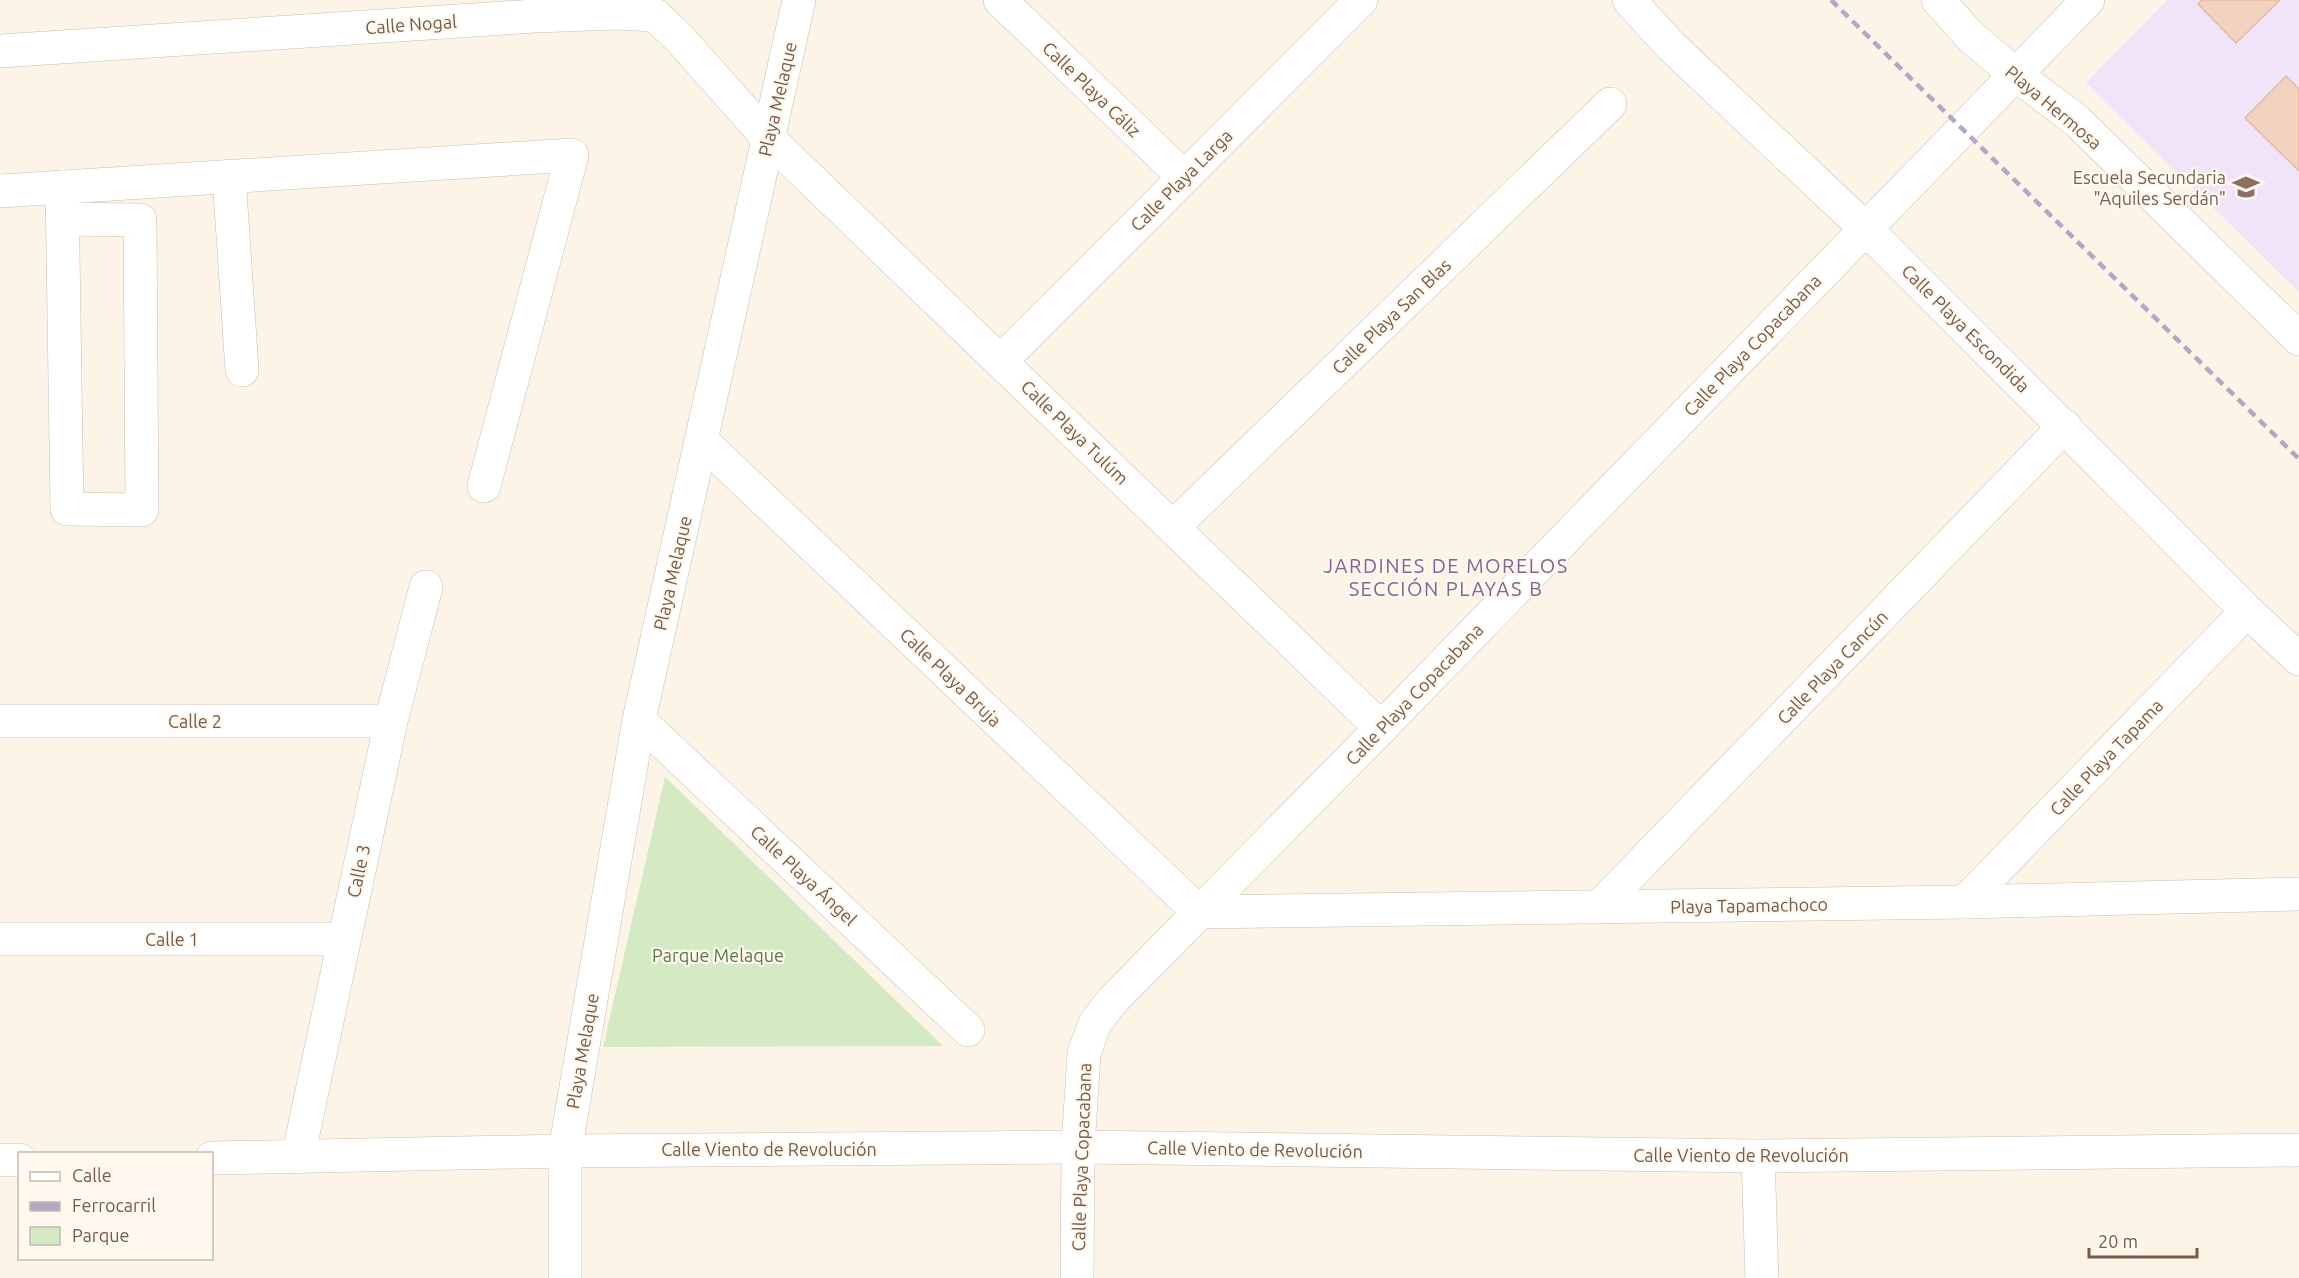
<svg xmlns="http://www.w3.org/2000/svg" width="2299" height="1278" viewBox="0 0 2299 1278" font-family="Ubuntu,sans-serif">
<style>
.education{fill:#f1e4f9}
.green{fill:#d4eac5}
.building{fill:#f1d3bf;stroke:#e4baa0;stroke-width:1.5}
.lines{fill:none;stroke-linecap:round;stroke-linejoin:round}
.minor-casing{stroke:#cebcad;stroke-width:34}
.minor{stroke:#fff;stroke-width:33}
.rail{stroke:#b7a5c7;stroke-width:4.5;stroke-dasharray:9 6;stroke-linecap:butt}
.labels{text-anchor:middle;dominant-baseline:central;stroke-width:4.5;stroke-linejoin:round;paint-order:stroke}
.street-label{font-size:18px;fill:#765b4b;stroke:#fff8ee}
.education-label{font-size:18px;fill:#785e54;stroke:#fff8ee;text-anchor:end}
.park-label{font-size:18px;fill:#547c43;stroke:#fff8ee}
.neighbourhood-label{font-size:20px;letter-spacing:1.5px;fill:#836392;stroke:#fff8ee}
</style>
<rect width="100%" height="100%" fill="#fcf4e7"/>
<polygon class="education" points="2167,0 2299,0 2299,292 2086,83"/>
<polygon class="green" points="665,777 943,1046 603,1047"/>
<g class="building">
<polygon points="2202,0 2280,0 2236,43 2198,4"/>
<polygon points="2286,76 2299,89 2299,171 2245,118"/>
</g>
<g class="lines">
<defs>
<g id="minor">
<polyline points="1000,0 1184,177"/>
<polyline points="1629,0 1671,46 1865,228 2247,611 2299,659"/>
<polyline points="1938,0 1971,37 2015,74 2077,121 2299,339"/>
<polyline points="0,51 535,16 616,13 655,15 681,40 768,138 1381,728"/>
<polyline points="229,176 242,370"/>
<polyline points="62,187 67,509 142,510 140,220 62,219"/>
<polyline points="0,191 572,155 484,486"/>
<polyline points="1001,361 1361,0"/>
<polyline points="702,441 1199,912 1965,902 2299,894"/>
<polyline points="1173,527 1610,104"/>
<polyline points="639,720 968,1030"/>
<polyline points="0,721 391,721"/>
<polyline points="1965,902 2247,611"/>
<polyline points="1599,907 2065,426"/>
<polyline points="0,939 343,939"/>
<polyline points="1758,1156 1762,1278"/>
<polyline points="298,1157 391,721 426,587"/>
<polyline points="212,1158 565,1151 1078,1147 1758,1156 2299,1150"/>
<polyline points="0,1160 20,1160"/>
<polyline points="565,1278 565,1151 639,720 799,0"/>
<polyline points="1077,1278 1078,1147 1084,1053 1095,1023 1113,1000 1381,728 2088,0"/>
</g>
</defs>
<use href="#minor" class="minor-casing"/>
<use href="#minor" class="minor"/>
<polyline class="rail" points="1831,0 2299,459"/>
</g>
<defs>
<symbol id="school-bare" viewBox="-9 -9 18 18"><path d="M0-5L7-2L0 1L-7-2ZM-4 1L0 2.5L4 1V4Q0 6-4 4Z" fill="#8d6e63" stroke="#fff8ee" stroke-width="2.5" paint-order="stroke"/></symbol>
</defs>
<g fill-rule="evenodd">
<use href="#school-bare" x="2227" y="168" width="38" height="38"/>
</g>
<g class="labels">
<g class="street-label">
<text transform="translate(411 24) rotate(-4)">Calle Nogal</text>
<text transform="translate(1092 89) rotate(44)">Calle Playa Cáliz</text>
<text transform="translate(777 99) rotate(-77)">Playa Melaque</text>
<text transform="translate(2054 107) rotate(40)">Playa Hermosa</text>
<text transform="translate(1181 180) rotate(-45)">Calle Playa Larga</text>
<text transform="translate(1391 316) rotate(-44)">Calle Playa San Blas</text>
<text transform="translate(1966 328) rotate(45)">Calle Playa Escondida</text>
<text transform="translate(1752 345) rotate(-46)">Calle Playa Copacabana</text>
<text transform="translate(1075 432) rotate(44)">Calle Playa Tulúm</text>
<text transform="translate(672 573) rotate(-77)">Playa Melaque</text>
<text transform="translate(1832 667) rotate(-46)">Calle Playa Cancún</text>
<text transform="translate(951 677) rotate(44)">Calle Playa Bruja</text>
<text transform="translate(1414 694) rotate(-46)">Calle Playa Copacabana</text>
<text x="195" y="721">Calle 2</text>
<text transform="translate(2106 757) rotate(-46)">Calle Playa Tapama</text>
<text transform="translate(358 871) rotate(-78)">Calle 3</text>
<text transform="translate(804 875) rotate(43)">Calle Playa Ángel</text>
<text transform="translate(1749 905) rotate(-1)">Playa Tapamachoco</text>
<text x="172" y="939">Calle 1</text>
<text transform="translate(582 1051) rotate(-80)">Playa Melaque</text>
<text x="769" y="1149">Calle Viento de Revolución</text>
<text transform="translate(1255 1149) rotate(1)">Calle Viento de Revolución</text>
<text x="1741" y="1155">Calle Viento de Revolución</text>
<text transform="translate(1081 1157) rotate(-88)">Calle Playa Copacabana</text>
</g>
<g class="education-label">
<text x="2226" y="177">Escuela Secundaria<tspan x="2226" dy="21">"Aquiles Serdán"</tspan></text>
</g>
<g class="park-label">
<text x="718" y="955">Parque Melaque</text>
</g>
<g class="neighbourhood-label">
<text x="1446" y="565">JARDINES DE MORELOS<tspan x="1446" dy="23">SECCIÓN PLAYAS B</tspan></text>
</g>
</g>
<rect x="18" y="1152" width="195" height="108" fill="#fff8ee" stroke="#c8b9ad" stroke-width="1.5"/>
<rect x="30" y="1172" width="30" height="9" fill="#ffffff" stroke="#c8b9ad" stroke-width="1.5"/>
<text x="72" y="1182" font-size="18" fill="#765b4b">Calle</text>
<rect x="30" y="1202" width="30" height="9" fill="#b7a5c7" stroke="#c8b9ad" stroke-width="1.5"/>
<text x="72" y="1212" font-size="18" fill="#765b4b">Ferrocarril</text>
<rect x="30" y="1227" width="30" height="18" fill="#d4eac5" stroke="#c8b9ad" stroke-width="1.5"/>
<text x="72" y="1242" font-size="18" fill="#765b4b">Parque</text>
<path d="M2089 1248v9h108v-9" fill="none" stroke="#765b4b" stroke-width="3"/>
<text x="2098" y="1248" font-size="18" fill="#765b4b" stroke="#fff8ee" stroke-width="4.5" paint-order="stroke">20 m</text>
</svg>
